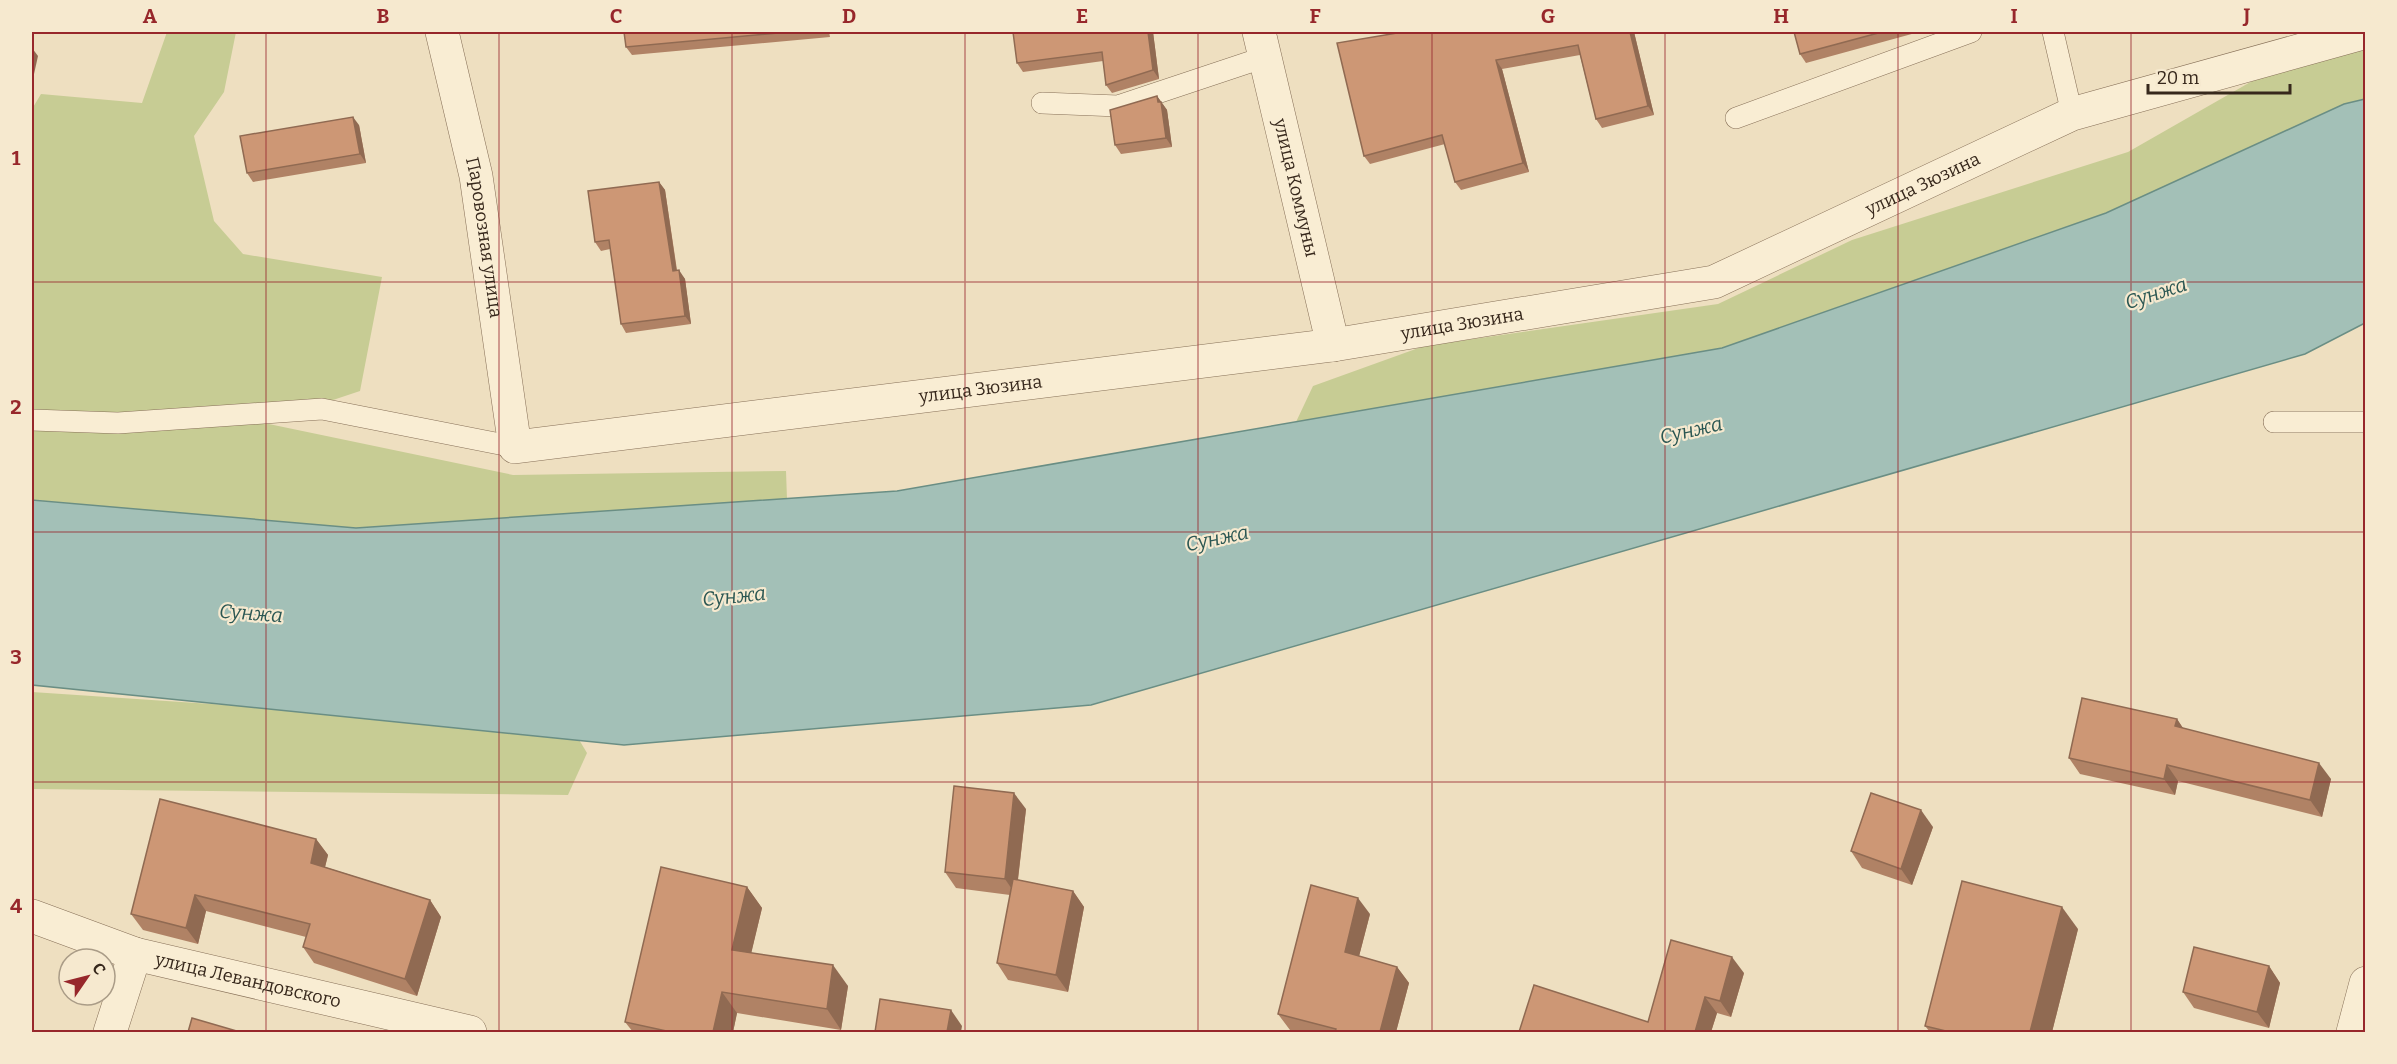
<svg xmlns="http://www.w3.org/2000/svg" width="2397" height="1064" viewBox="0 0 2397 1064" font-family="Bitter,serif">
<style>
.green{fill:#c7cc94}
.water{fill:#a3c0b7;stroke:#6a8e84;stroke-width:1.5}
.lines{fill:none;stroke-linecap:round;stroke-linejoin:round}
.service-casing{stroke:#877058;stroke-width:22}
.minor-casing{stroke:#877058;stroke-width:34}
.service{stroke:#f9edd3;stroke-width:21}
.minor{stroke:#f9edd3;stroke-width:33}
.wall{fill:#b08265}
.shaded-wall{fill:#906a52}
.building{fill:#cd9775;stroke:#906a52;stroke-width:1.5}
.grid{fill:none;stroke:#97272b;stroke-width:1.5;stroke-opacity:0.55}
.labels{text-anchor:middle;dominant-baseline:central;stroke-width:4.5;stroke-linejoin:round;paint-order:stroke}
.street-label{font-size:18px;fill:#37281c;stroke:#f6e9cf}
.water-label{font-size:20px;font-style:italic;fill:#2b5753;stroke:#f6e9cf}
.neatline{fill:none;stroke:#97272b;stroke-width:2}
.grid-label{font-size:20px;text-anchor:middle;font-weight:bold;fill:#97272b}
</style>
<rect width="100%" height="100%" fill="#eedfc0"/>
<g class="green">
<polygon points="167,32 236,32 224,92 194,136 214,221 243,254 382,277 360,391 264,423 513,475 786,471 787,499 356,528 32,500 32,109 41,94 142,103"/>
<polygon points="2365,47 2365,99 2344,104 2106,213 1722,348 1296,422 1313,386 1424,346 1718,304 1852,240 2128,152 2261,76"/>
<polygon points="32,692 572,728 587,753 568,795 32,789"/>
</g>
<polygon class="water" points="2365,99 2365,323 2305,354 1091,705 624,745 32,685 32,500 356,528 897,491 1722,348 2106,213 2344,104"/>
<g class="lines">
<defs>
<g id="service">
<polyline points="2053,32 2072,114"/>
<polyline points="1042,103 1118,106 1265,57"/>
<polyline points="1736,118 1971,32"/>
<polyline points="32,420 118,423 322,409 515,447"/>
<polyline points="2274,422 2366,422"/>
</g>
<g id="minor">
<path id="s1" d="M442 32 476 176 515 447 1333 345 1714 282 2072 114 2366 32"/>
<path id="s2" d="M1259 32 1333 345"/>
<path id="s3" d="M32 916 135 954 470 1032"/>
<polyline points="110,1032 135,954"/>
<polyline points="2353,1032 2366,983"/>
</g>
</defs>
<use href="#service" class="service-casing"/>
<use href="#minor" class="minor-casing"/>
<use href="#service" class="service"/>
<use href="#minor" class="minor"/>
</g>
<g class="wall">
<polygon points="624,32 829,32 830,37 632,55 626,47"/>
<polygon points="1153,32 1159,79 1112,93 1106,85 1103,61 1023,72 1017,63"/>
<polygon points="1403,32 1634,32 1654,115 1602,128 1596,119 1580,55 1502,69 1529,172 1461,190 1455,182 1445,144 1370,164 1364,156"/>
<polygon points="1794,32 1919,32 1806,63 1800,54"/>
<polygon points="1157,96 1167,110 1172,147 1121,154 1115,145"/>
<polygon points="359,125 366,163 253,182 247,173"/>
<polygon points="659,182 665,190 677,270 685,279 691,324 626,333 621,324 610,249 601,251 595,242"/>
<polygon points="2177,719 2183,728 2331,779 2322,817 2178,781 2175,795 2080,774 2069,758"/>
<polygon points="1026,809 1018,880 1073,891 1084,907 1068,992 1008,980 997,963 1010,895 956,888 945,872"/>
<polygon points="1933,827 1912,885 1862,868 1851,851"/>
<polygon points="316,839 328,855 325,867 430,900 441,917 417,996 314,963 303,947 306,937 206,911 198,944 143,930 131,914"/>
<polygon points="747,887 762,908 751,953 848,986 841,1030 737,1013 733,1032 633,1032 625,1022"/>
<polygon points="1370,914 1359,956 1397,967 1409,983 1396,1032 1299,1032 1290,1030 1278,1014"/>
<polygon points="2078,929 2052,1032 1930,1032 1925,1026"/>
<polygon points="2269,966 2280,983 2269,1028 2194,1008 2183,992"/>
<polygon points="1744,973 1731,1017 1717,1013 1711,1032 1519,1032 1648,1022"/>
</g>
<g class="shaded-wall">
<polygon points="1148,32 1153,32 1159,79 1153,70"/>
<polygon points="1630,32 1634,32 1654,115 1648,106"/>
<polygon points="32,48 38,56 32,83"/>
<polygon points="1496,60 1502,69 1529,172 1523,163"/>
<polygon points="1157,96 1167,110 1172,147 1166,138"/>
<polygon points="353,117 359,125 366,163 360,154"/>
<polygon points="659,182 665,190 678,280 673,271"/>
<polygon points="679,270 685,279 691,324 685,316"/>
<polygon points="2177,719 2188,736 2175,726"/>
<polygon points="2319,763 2331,779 2322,817 2310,800"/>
<polygon points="2167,765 2178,781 2175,795 2164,779"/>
<polygon points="1014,793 1026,809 1016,895 1005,879"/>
<polygon points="1921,810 1933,827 1912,885 1901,869"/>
<polygon points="316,839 328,855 322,879 311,863"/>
<polygon points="747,887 762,908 747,971 732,950"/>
<polygon points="1073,891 1084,907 1068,992 1056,975"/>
<polygon points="195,895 206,911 198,944 186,928"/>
<polygon points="1358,898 1370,914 1356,968 1345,952"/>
<polygon points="430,900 441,917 417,996 405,979"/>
<polygon points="2062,907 2078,929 2052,1032 2030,1032"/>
<polygon points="1732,957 1744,973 1731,1017 1720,1001"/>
<polygon points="833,965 848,986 841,1030 827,1009"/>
<polygon points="2269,966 2280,983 2269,1028 2257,1012"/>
<polygon points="1397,967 1409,983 1396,1032 1380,1032"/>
<polygon points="722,992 737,1013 733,1032 713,1032"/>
<polygon points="1705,997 1717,1013 1711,1032 1695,1032"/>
<polygon points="951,1010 962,1026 961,1032 947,1032"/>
</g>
<g class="building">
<polygon points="624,32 789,32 626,47"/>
<polygon points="1013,32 1148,32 1153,70 1106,85 1102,52 1017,63"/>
<polygon points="1403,32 1630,32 1648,106 1596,119 1578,45 1496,60 1523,163 1455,182 1442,135 1364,156 1337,43"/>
<polygon points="1794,32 1882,32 1800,54"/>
<polygon points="1157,96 1158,102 1161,102 1166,138 1115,145 1110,110"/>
<polygon points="353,117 360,154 247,173 240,136"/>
<polygon points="659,182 673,271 679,270 685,316 621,324 609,240 595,242 588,191"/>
<polygon points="2082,698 2177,719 2175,726 2319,763 2310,800 2167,765 2164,779 2069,758"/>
<polygon points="954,786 1014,793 1005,879 945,872"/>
<polygon points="1871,793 1921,810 1901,869 1851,851"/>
<polygon points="160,799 316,839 311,863 430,900 405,979 303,947 310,924 195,895 186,928 131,914"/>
<polygon points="661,867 747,887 732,950 833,965 827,1009 722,992 713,1032 671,1032 625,1022"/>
<polygon points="1013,879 1073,891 1056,975 997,963"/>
<polygon points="1962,881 2062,907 2030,1032 1950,1032 1925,1026"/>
<polygon points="1311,885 1358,898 1345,952 1397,967 1380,1032 1335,1032 1336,1029 1278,1014"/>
<polygon points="1671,940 1732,957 1720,1001 1705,997 1695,1032 1519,1032 1534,985 1648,1022"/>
<polygon points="2194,947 2269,966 2257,1012 2183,992"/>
<polygon points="880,999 951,1010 947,1032 875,1032"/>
<polygon points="192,1018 240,1032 188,1032"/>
</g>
<path class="grid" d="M266 32V1032M499 32V1032M732 32V1032M965 32V1032M1198 32V1032M1432 32V1032M1665 32V1032M1898 32V1032M2131 32V1032M32 282H2366M32 532H2366M32 782H2366"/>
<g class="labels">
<g class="street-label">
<text stroke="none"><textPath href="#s1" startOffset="1863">улица Зюзина</textPath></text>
<text stroke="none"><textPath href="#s2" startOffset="160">улица Коммуны</textPath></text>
<text stroke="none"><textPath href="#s1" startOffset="210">Паровозная улица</textPath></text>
<text stroke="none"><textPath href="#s1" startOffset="1377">улица Зюзина</textPath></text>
<text stroke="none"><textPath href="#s1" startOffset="891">улица Зюзина</textPath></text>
<text stroke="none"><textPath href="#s3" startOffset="226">улица Левандовского</textPath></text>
</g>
<g class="water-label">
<text transform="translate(2156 293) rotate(-18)">Сунжа</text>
<text transform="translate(1691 430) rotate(-13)">Сунжа</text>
<text transform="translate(1217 538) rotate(-12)">Сунжа</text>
<text transform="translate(734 596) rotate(-6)">Сунжа</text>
<text transform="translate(251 613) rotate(4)">Сунжа</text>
</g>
</g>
<rect width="2397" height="1064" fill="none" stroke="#f6e9cf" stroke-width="66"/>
<g transform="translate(87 977) rotate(55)"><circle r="28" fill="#f6e9cf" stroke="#aa9c87" stroke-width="1.5"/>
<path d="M0-4.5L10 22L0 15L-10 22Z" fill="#97272b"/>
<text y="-9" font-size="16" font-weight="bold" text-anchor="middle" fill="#37281c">С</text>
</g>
<path d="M2148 84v9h142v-9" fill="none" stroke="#37281c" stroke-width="3"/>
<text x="2157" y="84" font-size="18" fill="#37281c" stroke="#f6e9cf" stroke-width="4.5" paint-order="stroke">20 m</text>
<rect x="33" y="33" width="2331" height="998" class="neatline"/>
<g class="grid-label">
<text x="150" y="23">A</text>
<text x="383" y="23">B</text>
<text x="616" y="23">C</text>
<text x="849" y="23">D</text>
<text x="1082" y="23">E</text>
<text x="1315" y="23">F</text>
<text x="1548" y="23">G</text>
<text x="1781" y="23">H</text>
<text x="2014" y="23">I</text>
<text x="2247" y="23">J</text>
<text x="16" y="165">1</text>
<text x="16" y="414">2</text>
<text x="16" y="664">3</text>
<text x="16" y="913">4</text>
</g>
</svg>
